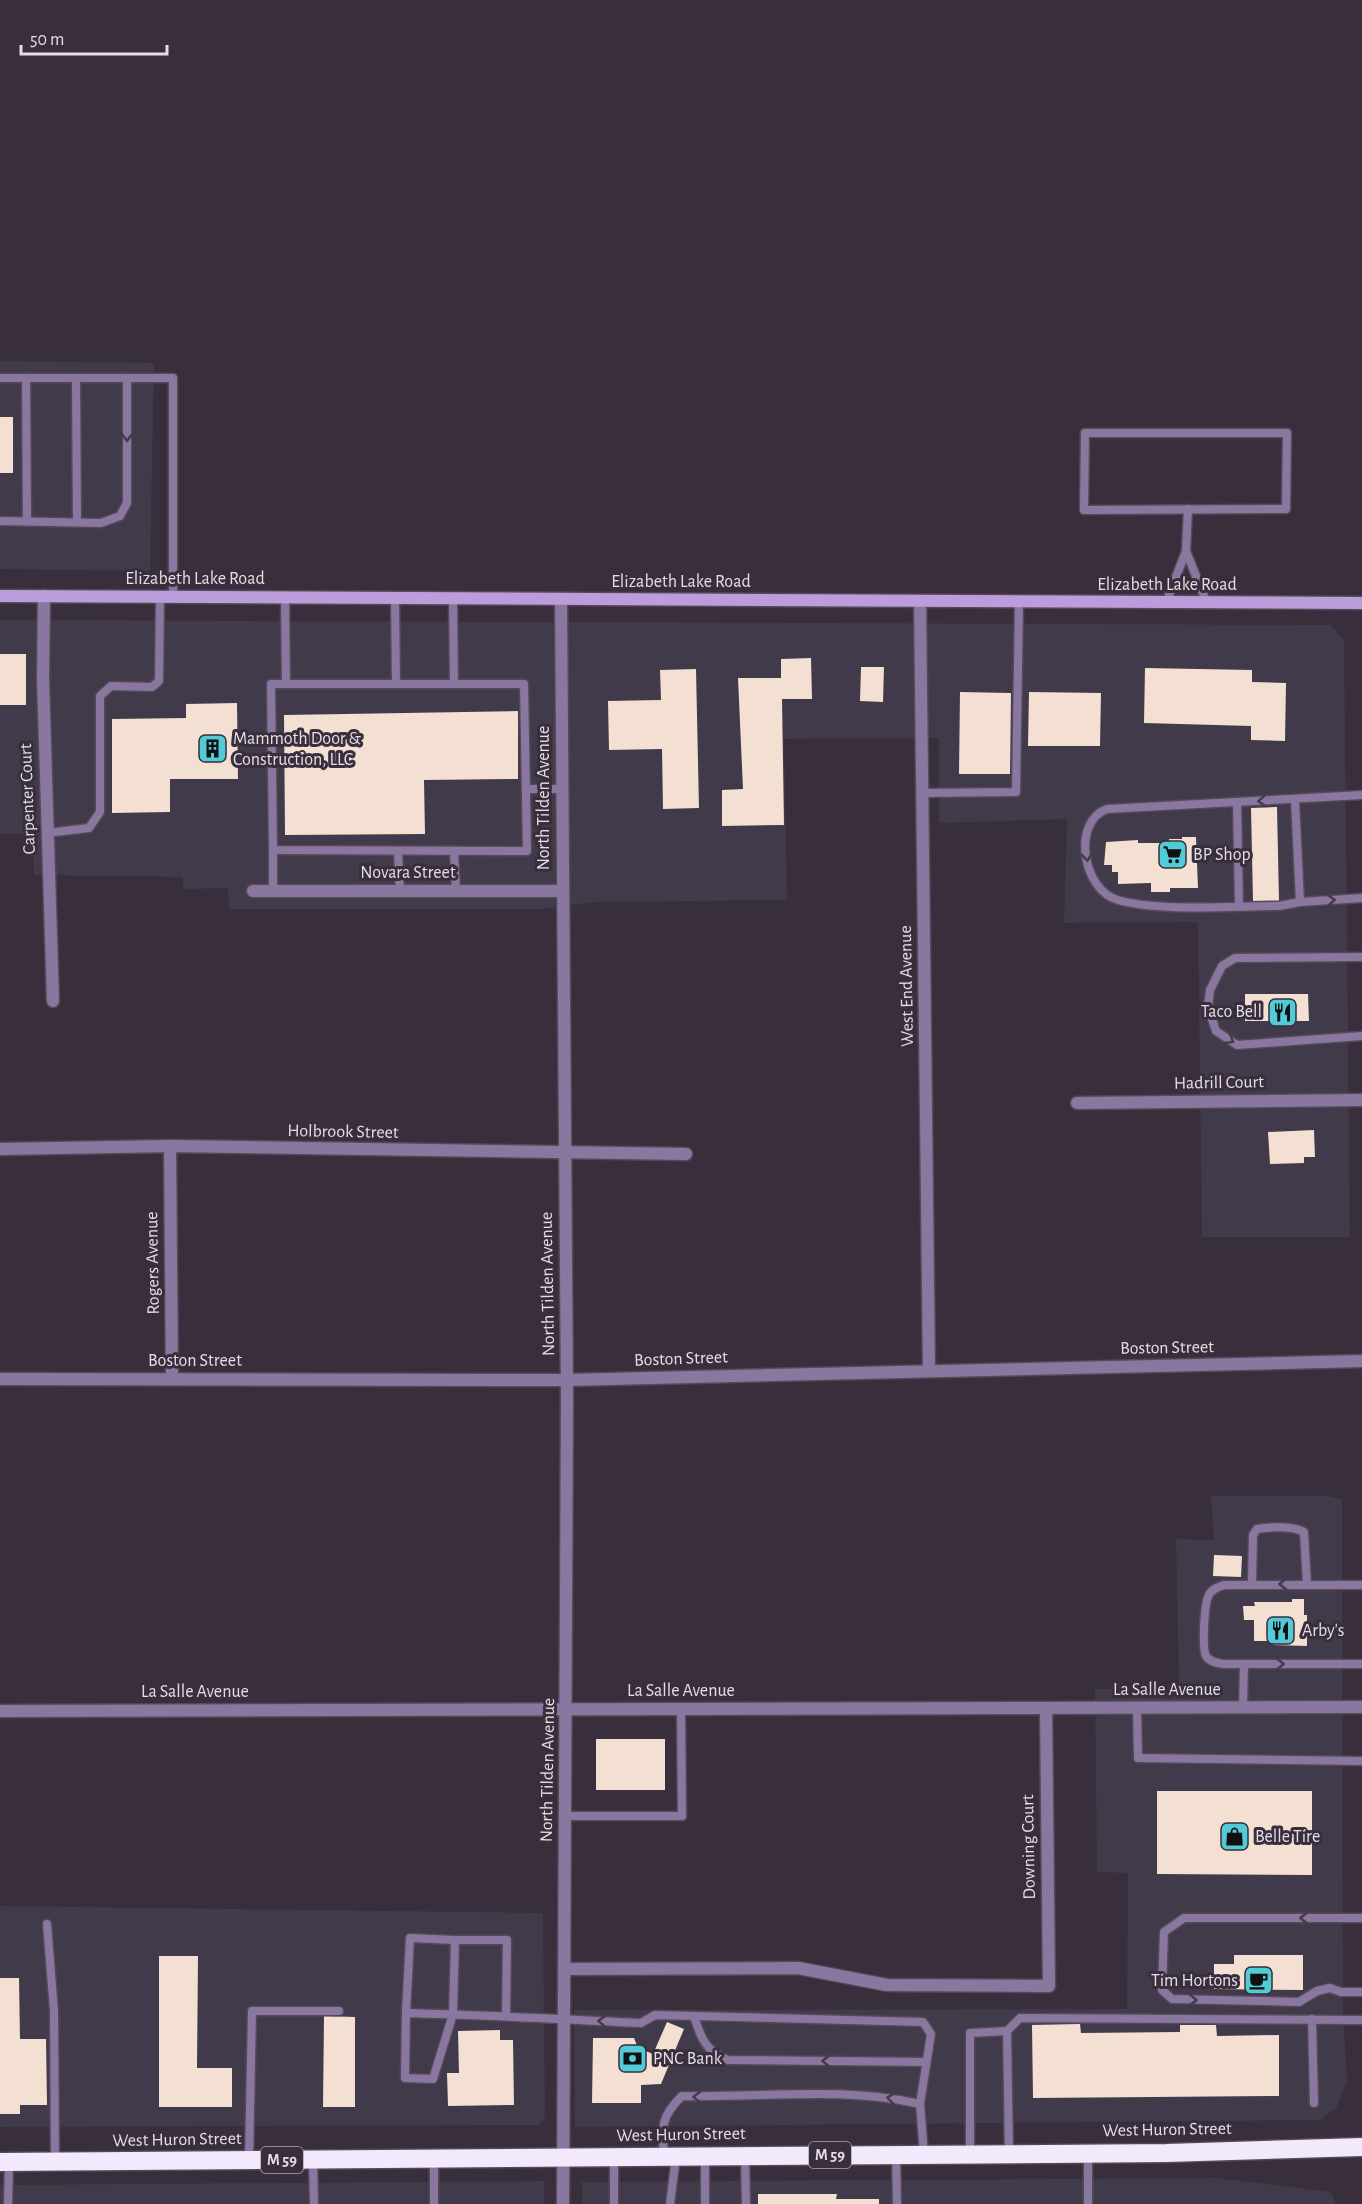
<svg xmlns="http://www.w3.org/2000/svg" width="1362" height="2204" viewBox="0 0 1362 2204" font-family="'Alegreya Sans',sans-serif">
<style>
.commercial{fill:#413a4a}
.building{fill:#f3e0d3}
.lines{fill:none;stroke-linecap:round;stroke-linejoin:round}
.lane-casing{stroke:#544a57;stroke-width:11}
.street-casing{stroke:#544a57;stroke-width:15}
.secondary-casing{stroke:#544a57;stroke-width:15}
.highway-casing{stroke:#544a57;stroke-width:21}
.lane{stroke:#8a779f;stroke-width:8}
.street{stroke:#8a779f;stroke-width:12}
.secondary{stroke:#bc9ddc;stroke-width:12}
.highway{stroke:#f2e9fd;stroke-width:18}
.oneway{stroke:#45394b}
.labels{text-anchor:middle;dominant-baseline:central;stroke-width:6;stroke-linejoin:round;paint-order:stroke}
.shield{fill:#392e3c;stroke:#b1a8b3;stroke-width:1.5}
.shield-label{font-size:16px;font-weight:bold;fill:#e4dde6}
.street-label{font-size:18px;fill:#e4dde6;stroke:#392e3c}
.poi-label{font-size:18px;fill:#e4dde6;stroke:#392e3c;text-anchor:start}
</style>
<rect width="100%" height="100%" fill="#392e3c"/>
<g class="commercial">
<polygon points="0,361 154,363 150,571 0,569"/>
<polygon points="0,620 1331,625 1344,640 1350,1237 1202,1237 1198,922 1064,923 1067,819 939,823 939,738 784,739 787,900 594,902 545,909 229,909 228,888 183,889 183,877 34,875 33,834 0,834"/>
<polygon points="1211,1496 1329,1496 1342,1499 1343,2013 1347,2080 1337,2107 1320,2120 575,2127 574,2010 1127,2009 1128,1873 1097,1872 1095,1689 1179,1689 1176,1539 1214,1540"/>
<polygon points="0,1906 543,1913 545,2117 539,2125 0,2127"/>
<polygon points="1216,2178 1331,2192 1336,2204 582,2204 582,2182"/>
<polygon points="544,2181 544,2204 0,2204 0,2185"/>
</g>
<g class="building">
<rect x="0" y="417" width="13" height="56"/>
<rect x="0" y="654" width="26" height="51"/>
<polygon points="811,658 812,699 782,699 784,825 722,826 722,790 743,789 738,678 781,678 781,659"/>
<polygon points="861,667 884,667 883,702 860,701"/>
<polygon points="1145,668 1252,670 1252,682 1286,683 1285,741 1251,740 1251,726 1144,723"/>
<polygon points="696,669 699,808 663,809 662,749 609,750 608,701 661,700 660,670"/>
<polygon points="960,692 1011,693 1010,774 959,774"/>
<polygon points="1029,692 1101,693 1100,746 1028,746"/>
<polygon points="237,703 238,779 170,779 170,812 112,813 112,719 186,718 186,704"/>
<polygon points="518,711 518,779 424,780 425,834 285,835 284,715"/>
<polygon points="1277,807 1279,901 1253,901 1251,808"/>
<polygon points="1182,837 1196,837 1198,888 1170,888 1170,892 1151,892 1151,883 1118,884 1118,872 1112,872 1112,865 1104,865 1106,842 1138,840 1138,843 1169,843 1169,839 1182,839"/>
<polygon points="1245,994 1308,994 1309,1021 1245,1021"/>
<polygon points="1314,1130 1315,1157 1304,1157 1304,1163 1270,1164 1268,1132"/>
<polygon points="1214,1555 1242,1556 1241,1577 1213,1576"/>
<polygon points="1292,1599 1304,1599 1304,1615 1307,1615 1307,1646 1273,1645 1273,1641 1254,1641 1254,1620 1244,1620 1243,1606 1255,1606 1254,1602 1292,1602"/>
<rect x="596" y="1739" width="69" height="51"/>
<polygon points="1157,1791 1312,1791 1312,1875 1157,1874"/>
<polygon points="1234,1955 1303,1955 1303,1990 1214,1989 1214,1964 1234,1964"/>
<polygon points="159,1956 198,1956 197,2068 232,2068 232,2107 159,2107"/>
<polygon points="0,1978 19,1978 20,2039 46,2039 47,2105 20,2105 20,2114 0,2114"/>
<polygon points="324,2016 355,2017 355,2107 323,2107"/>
<polygon points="667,2022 684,2029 661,2084 641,2085 641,2103 592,2103 593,2038 634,2038 638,2048 653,2054"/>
<polygon points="1080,2024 1081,2033 1180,2032 1180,2025 1216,2025 1217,2036 1279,2035 1279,2096 1033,2098 1032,2025"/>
<polygon points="500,2030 500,2040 513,2040 514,2105 448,2106 447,2073 459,2073 458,2031"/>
<polygon points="758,2194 837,2194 836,2199 879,2199 879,2204 758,2204"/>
</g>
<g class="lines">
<defs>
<g id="lane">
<polyline points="0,378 173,378 173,597"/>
<polyline points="26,378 27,521"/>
<polyline points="76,379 77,522"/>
<polygon points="1085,433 1287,433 1286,509 1084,510"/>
<polyline points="0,521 101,523 120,516 127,503 127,378"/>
<polyline points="1186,551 1206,601"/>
<polyline points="285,598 286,684 271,684 273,850 527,851 524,684 286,684"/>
<polyline points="395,598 396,684"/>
<polyline points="453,598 454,684"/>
<polyline points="1166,603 1186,551 1188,509"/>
<polyline points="527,789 562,789"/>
<polyline points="922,793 1016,792 1019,602"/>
<path d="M1362 795 1107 809C1071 822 1083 891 1118 900 1160 912 1234 906 1279 906L1300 902 1362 898"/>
<polyline points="1295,800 1300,902"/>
<polyline points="1237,802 1239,906"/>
<polyline points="47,833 89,828 100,812 100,696 111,686 152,687 159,681 160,597"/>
<polyline points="398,851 400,891"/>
<polyline points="454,851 456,891"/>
<polyline points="273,891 273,850"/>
<polyline points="1362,957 1235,958 1222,966 1210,990 1208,1007 1216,1031 1237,1045 1362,1036"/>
<path d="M1252 1584 1253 1535 1257 1529C1271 1527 1291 1525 1304 1532L1307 1584"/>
<path d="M1362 1585H1224C1218 1587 1212 1589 1209 1595 1204 1603 1202 1648 1206 1656 1210 1662 1217 1663 1223 1664H1362"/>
<polyline points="1243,1707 1244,1664"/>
<polyline points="1137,1708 1138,1758 1362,1761"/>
<polyline points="566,1816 682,1816 681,1708"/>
<polyline points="1362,1918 1184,1918 1164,1932 1162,1990 1172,1999 1299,2002 1317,1991 1330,1988 1341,1992 1362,1992"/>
<polyline points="47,1924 54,2011 55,2162"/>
<polyline points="406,2013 410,1938 455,1940"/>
<path d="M506 2016 507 1940H455L453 2014 433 2079 405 2078 406 2013C485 2015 563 2019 641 2023L655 2015 923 2022 931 2034 920 2104"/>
<path d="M694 2016C701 2039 706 2051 728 2060L926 2062"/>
<polyline points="1312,2019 1314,2103"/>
<polyline points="970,2154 970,2033 1007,2031"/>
<polyline points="1009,2154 1007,2031 1020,2018 1362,2020"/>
<polyline points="1088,2154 1088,2204"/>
<polyline points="896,2155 897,2204"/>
<polyline points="745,2156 746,2204"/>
<polyline points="614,2157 614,2204"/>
<path d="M664 2157C662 2128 660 2117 682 2096 761 2098 843 2086 920 2104L924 2154"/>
<polyline points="705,2157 705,2204"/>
<polyline points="434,2159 434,2204"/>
<polyline points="249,2160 252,2011 339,2011"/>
<polyline points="313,2160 314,2204"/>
<polyline points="8,2204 9,2162"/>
<polyline points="670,2204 676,2157"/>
</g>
<g id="street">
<polyline points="44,596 43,679 53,1001"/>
<polyline points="561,599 567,1399 563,2204"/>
<polyline points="920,601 929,1371"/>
<polyline points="253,891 562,891"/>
<polyline points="1077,1103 1362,1100"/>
<polyline points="170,1146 172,1379"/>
<polyline points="0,1149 170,1146 686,1154"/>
<polyline points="0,1379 567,1380 1362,1361"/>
<polyline points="0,1711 1362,1707"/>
<polyline points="564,1969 798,1968 887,1985 1049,1986 1046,1708"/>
</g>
<polyline id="secondary" points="0,596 1362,603"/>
<polyline id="highway" points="0,2162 1167,2153 1362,2147"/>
</defs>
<use href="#lane" class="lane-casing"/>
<use href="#street" class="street-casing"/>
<use href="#secondary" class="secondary-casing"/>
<use href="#highway" class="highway-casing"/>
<use href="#lane" class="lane"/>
<use href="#street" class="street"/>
<use href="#secondary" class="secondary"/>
<use href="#highway" class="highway"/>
</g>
<defs><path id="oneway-chevron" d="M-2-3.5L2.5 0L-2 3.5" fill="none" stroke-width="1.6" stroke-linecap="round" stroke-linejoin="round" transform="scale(1.5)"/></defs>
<g class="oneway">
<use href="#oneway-chevron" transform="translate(127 437) rotate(90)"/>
<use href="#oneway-chevron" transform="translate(1262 801) rotate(177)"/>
<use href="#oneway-chevron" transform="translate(1087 857) rotate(83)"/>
<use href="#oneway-chevron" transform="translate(1331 900) rotate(-4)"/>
<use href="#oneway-chevron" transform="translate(1230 1040) rotate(31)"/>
<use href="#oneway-chevron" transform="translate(1283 1584) rotate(180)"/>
<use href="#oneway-chevron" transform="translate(1280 1664)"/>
<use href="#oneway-chevron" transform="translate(1304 1918) rotate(180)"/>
<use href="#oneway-chevron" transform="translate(1193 2000) rotate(1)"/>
<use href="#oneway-chevron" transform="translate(602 2021) rotate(-177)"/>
<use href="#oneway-chevron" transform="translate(826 2061) rotate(-179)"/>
<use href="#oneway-chevron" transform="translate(697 2097) rotate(-179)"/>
<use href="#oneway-chevron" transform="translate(891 2098) rotate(-172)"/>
</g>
<defs>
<symbol id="building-square" viewBox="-11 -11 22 22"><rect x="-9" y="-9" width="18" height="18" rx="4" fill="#52cbd8" stroke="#392e3c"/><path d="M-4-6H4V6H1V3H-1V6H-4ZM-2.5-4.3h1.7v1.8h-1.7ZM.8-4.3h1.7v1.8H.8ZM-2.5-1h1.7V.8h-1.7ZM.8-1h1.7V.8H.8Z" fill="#111"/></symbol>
<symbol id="supermarket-square" viewBox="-11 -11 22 22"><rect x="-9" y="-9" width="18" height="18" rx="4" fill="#52cbd8" stroke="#392e3c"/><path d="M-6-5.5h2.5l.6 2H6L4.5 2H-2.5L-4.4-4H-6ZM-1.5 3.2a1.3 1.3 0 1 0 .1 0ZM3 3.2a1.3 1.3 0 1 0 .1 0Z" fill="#111"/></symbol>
<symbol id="restaurant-square" viewBox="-11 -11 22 22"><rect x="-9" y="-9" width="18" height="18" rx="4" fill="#52cbd8" stroke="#392e3c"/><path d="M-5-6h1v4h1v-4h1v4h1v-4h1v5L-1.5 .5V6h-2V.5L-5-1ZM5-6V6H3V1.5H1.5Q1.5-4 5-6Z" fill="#111"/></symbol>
<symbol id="shop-square" viewBox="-11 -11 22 22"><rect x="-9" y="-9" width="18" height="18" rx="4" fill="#52cbd8" stroke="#392e3c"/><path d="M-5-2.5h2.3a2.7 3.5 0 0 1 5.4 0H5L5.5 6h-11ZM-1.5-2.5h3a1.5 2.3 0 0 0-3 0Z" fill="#111"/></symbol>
<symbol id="cafe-square" viewBox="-11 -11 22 22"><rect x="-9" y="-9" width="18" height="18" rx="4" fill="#52cbd8" stroke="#392e3c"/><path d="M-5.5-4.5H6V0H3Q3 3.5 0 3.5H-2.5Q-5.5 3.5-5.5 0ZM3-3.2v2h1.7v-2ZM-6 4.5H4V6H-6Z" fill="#111"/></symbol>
<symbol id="bank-square" viewBox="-11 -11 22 22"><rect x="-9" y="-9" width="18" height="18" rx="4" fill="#52cbd8" stroke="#392e3c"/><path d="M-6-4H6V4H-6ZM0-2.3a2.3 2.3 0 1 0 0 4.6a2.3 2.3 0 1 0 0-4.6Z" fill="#111"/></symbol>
</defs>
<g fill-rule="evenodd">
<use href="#building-square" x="196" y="732" width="33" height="33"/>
<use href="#supermarket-square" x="1156" y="838" width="33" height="33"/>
<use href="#restaurant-square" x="1266" y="996" width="33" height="33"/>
<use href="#restaurant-square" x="1264" y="1614" width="33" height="33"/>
<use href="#shop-square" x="1218" y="1820" width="33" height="33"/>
<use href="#cafe-square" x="1242" y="1964" width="33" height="33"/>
<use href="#bank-square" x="616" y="2042" width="33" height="33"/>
</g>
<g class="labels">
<g class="shield">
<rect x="809" y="2142" width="42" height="26" rx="4.5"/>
<rect x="261" y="2147" width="42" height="26" rx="4.5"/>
</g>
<g class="shield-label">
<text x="830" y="2155">M 59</text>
<text x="282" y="2160">M 59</text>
</g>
<g class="street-label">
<text x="195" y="579">Elizabeth Lake Road</text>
<text x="681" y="582">Elizabeth Lake Road</text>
<text x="1167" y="585">Elizabeth Lake Road</text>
<text transform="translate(544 798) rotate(-90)">North Tilden Avenue</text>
<text transform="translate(28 799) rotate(-92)">Carpenter Court</text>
<text x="408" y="873">Novara Street</text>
<text transform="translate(907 986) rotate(-91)">West End Avenue</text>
<text transform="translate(1219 1083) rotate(-1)">Hadrill Court</text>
<text transform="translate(343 1132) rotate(1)">Holbrook Street</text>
<text transform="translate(153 1263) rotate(-91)">Rogers Avenue</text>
<text transform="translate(548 1284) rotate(-91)">North Tilden Avenue</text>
<text transform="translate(1167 1348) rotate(-1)">Boston Street</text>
<text transform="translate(681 1359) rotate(-2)">Boston Street</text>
<text x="195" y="1361">Boston Street</text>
<text x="1167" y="1690">La Salle Avenue</text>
<text x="681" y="1691">La Salle Avenue</text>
<text x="195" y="1692">La Salle Avenue</text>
<text transform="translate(548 1770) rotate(-89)">North Tilden Avenue</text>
<text transform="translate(1029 1847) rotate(-91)">Downing Court</text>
<text transform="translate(1167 2130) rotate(-1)">West Huron Street</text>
<text transform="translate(681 2135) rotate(-1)">West Huron Street</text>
<text transform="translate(177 2140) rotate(-1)">West Huron Street</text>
</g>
<g class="poi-label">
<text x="233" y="739">Mammoth Door &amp;<tspan x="233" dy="21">Construction, LLC</tspan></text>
<text x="1193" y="855">BP Shop</text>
<text x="1262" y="1012" text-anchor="end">Taco Bell</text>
<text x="1302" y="1631">Arby's</text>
<text x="1255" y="1837">Belle Tire</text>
<text x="1238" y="1981" text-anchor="end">Tim Hortons</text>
<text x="653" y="2059">PNC Bank</text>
</g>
</g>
<path d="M21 45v9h146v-9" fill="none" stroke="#e4dde6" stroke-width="3"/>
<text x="30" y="45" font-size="18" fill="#e4dde6" stroke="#392e3c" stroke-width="4.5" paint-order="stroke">50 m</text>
</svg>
